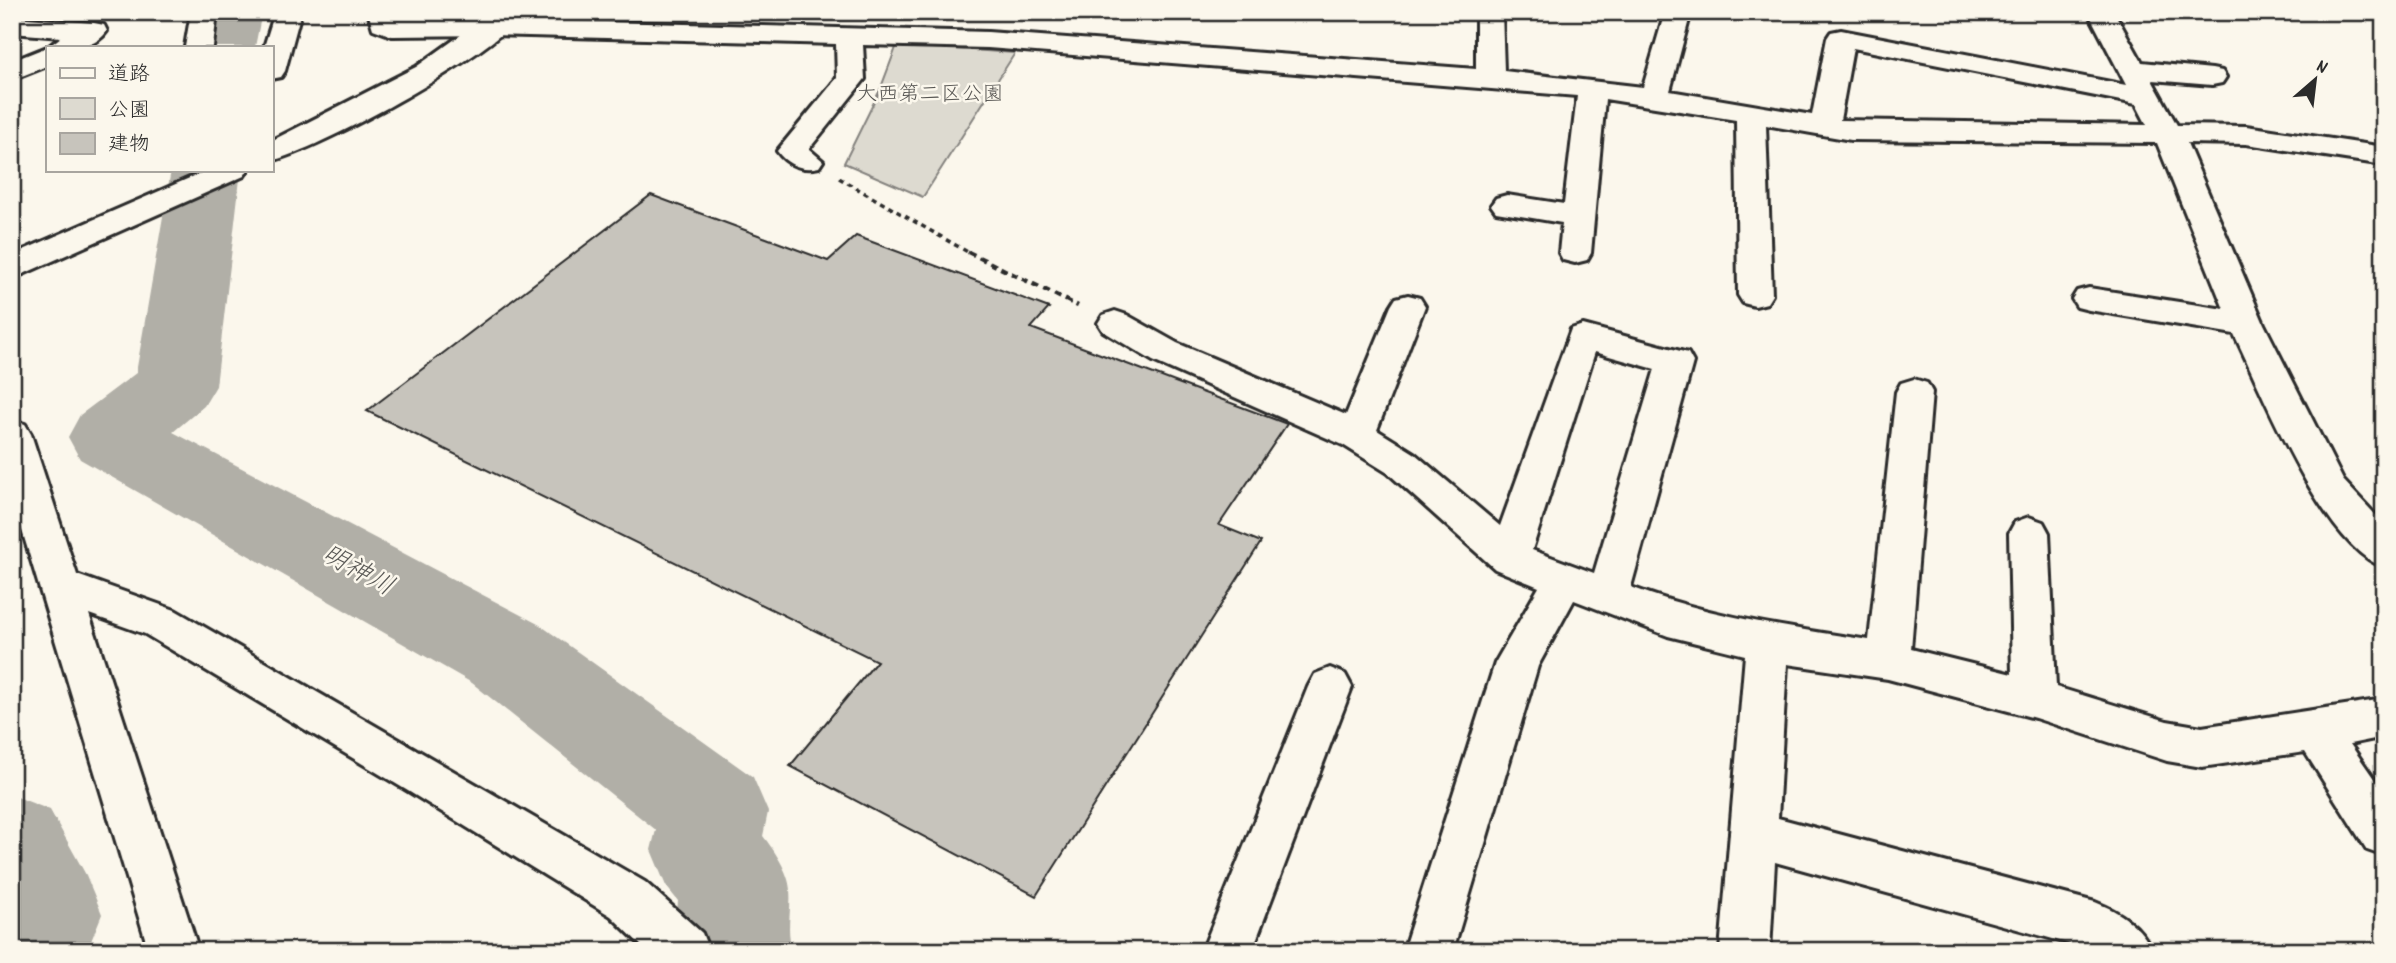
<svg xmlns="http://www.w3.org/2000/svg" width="2396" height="963" viewBox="0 0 2396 963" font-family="Dekko,'Klee One',sans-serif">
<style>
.green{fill:#dddad0;stroke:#84827e;stroke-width:2}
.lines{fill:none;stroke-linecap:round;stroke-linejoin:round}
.river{fill:#b1afa7;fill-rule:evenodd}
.building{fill:#c7c4bc;stroke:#2b2b2b;stroke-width:2}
.street-casing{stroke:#2b2b2b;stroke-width:6}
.secondary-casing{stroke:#2b2b2b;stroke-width:6}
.path-far1{stroke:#2b2b2b;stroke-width:3.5;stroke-dasharray:5 4.5;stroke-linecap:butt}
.path{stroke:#2b2b2b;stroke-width:4.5;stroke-dasharray:7 5;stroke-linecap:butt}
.street{fill:#fbf7ec;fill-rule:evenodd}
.secondary{fill:#fbf7ec;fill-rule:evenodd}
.labels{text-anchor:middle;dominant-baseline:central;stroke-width:5;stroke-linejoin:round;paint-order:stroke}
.far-park-label{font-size:21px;fill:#585754;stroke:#fbf7ec}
.water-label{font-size:26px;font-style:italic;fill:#5a5956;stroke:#fbf7ec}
</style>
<rect width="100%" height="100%" fill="#fbf7ec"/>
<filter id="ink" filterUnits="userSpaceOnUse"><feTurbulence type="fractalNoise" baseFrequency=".0143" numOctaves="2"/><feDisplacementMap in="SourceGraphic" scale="14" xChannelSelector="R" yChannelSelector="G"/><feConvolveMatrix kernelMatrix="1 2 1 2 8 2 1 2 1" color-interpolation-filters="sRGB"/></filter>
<g filter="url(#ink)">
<polygon class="green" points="897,45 1015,53 923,197 844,163 880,90"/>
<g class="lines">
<g class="river">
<polygon points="202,12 262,12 255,47 193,47"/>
<path d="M171 170H241L216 386 204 406 173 432 540 625 753 777 768 812 763 836C774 850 789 872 790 890 792 911 785 931 793 951H676L674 945 678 901 666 886 651 850 656 830 472 683 80 459 68 437 80 415 136 373Z"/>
<polygon points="12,795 50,810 86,875 102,914 87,951 12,951"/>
</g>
</g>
<polygon class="building" points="651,195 828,261 856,236 1049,308 1031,328 1287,424 1219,525 1261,542 1036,896 790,766 877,661 367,411"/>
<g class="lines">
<defs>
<g id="street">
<polygon points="191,12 217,12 213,47 185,47"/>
<polygon points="275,12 301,12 285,71 281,77 271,79 271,47 264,47"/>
<path d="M368 12H394L397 20 493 19 988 32 1476 69V12H1502L1504 71 1643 87 1665 12H1691L1670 91 1812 115 1827 38 1831 32 1841 30 2126 85 2088 12H2114L2142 62 2212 69 2222 71 2226 77 2222 83 2212 85 2152 80 2177 125 2246 126 2384 147V165L2246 144 2187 143 2264 324 2343 480 2384 524V567C2323 547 2262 391 2234 334L2089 310 2077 307 2072 299 2077 291 2089 288 2224 309 2157 143 1851 140 1766 125 1772 295 1767 303 1755 306 1743 303 1738 295 1736 120 1605 99 1591 253 1587 260 1575 263 1563 260 1559 253 1562 223 1496 212 1491 205 1496 198 1507 195 1564 204 1577 96 988 48 863 45 865 79 809 149 823 161 819 167C802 171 787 165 777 151L837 78 836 44 493 35 392 36 373 29ZM1853 48 2136 104 2147 125 1840 120Z"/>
<path d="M12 17 94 23 104 25 107 31C94 51 68 47 47 47V66L12 80V61L47 47H48L61 37 12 33Z"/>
<path d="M1408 295 1420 298 1425 306 1377 430 1414 453 1500 526 1571 329 1583 325 1688 353 1693 362 1631 587C1708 616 1788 628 1869 640L1896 392 1901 383 1914 379 1927 383 1932 392 1911 649 2012 674 2009 533 2015 522 2029 517 2043 522 2049 533 2056 687 2167 721 2202 727 2384 699V737L2350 744 2384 793V856L2367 850 2305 752 2202 767 2167 761 2035 718 1888 679 1787 664 1778 818 2095 902C2120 912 2142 926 2152 951H2087L2082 947 1775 862 1770 951H1720L1745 655 1668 636 1574 600 1538 666 1453 951H1403L1495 663 1539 587 1495 569 1388 473 1343 445 1153 361 1103 331 1098 323 1103 315 1115 311 1127 315 1177 343 1346 415 1391 306 1396 298ZM1595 352 1655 369 1594 573 1532 550Z"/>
<polygon points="12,420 25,424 31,434 77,575 175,610 645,882 702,933 709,951 647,951 611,916 408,791 145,634 89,614 199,951 149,951 12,497"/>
<polygon points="1330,668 1345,674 1352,687 1252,951 1202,951 1308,687 1315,674"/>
</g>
<g id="secondary">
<path d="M493 12H523C495 54 322 148 271 161V141L416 67Z"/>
<polygon points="208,170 248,170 244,176 12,279 12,255"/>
</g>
</defs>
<use href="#street" class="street-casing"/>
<use href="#secondary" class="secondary-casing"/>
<polyline class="path-far1" points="839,178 971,254"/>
<polyline class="path" points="968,252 1078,306"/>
<use href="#street" class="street"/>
<use href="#secondary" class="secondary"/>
</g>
</g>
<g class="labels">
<g class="far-park-label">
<text x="930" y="96">大西第二区公園</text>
</g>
<g class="water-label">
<text transform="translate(357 572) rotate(29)">明神川</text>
</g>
</g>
<rect width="2396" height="963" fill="none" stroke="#fbf7ec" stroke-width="42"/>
<rect x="21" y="21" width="2354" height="921" fill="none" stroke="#2b2b2b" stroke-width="2.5" filter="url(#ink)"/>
<rect x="46" y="46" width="228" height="126" fill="#fbf7ec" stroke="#a8a59f" stroke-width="2"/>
<rect x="60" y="68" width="35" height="10" fill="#fbf7ec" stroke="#a8a59f" stroke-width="2"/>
<text x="108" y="80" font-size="21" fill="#2b2b2b">道路</text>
<rect x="60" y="98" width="35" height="21" fill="#dddad0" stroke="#a8a59f" stroke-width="2"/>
<text x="108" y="116" font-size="21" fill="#2b2b2b">公園</text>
<rect x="60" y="133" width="35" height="21" fill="#c7c4bc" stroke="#a8a59f" stroke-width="2"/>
<text x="108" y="150" font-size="21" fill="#2b2b2b">建物</text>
<g transform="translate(2315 80) rotate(28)" stroke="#fbf7ec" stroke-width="5" paint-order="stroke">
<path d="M0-5L12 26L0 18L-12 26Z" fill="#2b2b2b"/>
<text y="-10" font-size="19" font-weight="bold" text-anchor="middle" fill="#2b2b2b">N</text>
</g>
</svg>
